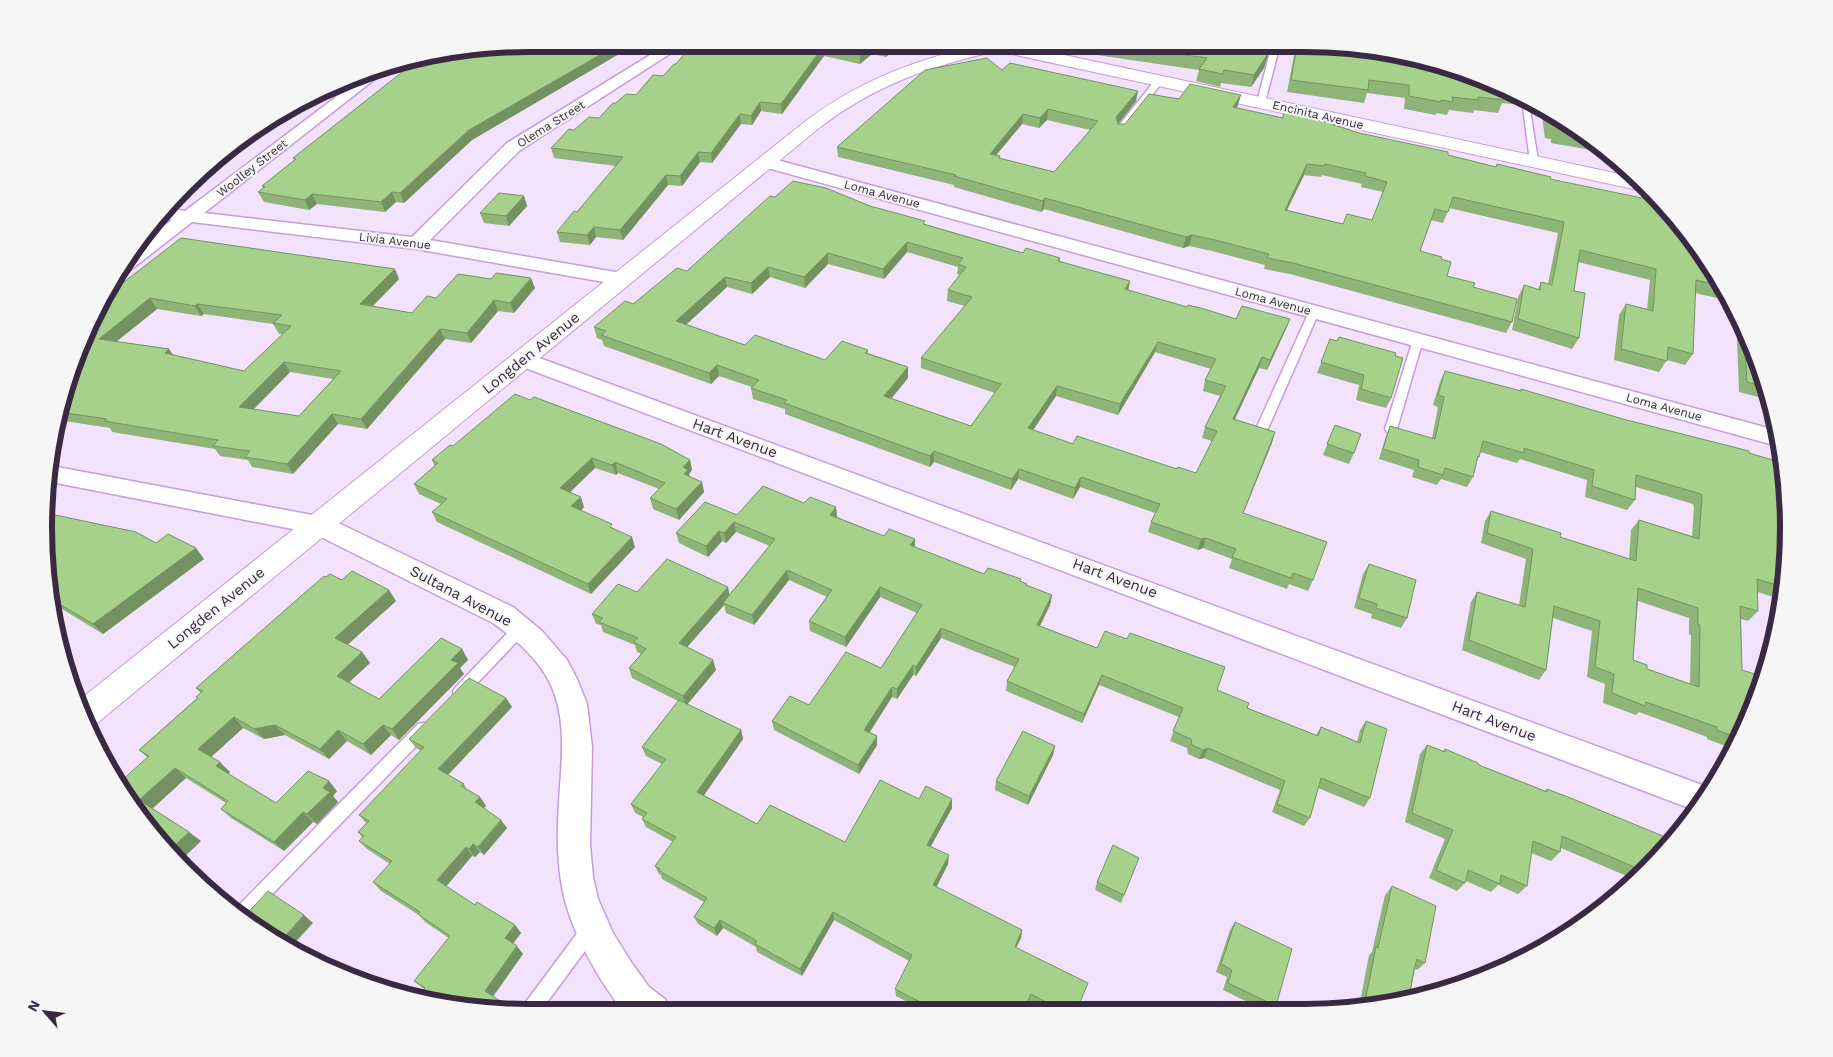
<svg xmlns="http://www.w3.org/2000/svg" width="1833" height="1057" viewBox="0 0 1833 1057" font-family="'Work Sans',sans-serif">
<style>
.lines{fill:none;stroke-linecap:round;stroke-linejoin:round}
.lane-casing{stroke:#c69ddb;stroke-width:3}
.street-casing{stroke:#c69ddb;stroke-width:3}
.secondary-casing{stroke:#c69ddb;stroke-width:2}
.lane{fill:#fff;fill-rule:evenodd}
.street{fill:#fff;fill-rule:evenodd}
.secondary{fill:#fff;fill-rule:evenodd}
.wall{fill:#8eb477;fill-rule:evenodd}
.shaded-wall{fill:#749261}
.building{fill:#a5d18a;stroke:#749261;fill-rule:evenodd}
.labels{text-anchor:middle;dominant-baseline:central;stroke-width:4;stroke-linejoin:round;paint-order:stroke}
.far-street-label{font-size:12px;fill:#3a2942;stroke:#f6f6f6}
.street-label{font-size:15px;fill:#3a2942;stroke:#f6f6f6}
.rim{fill:none;stroke:#3a2942;stroke-width:6}
</style>
<rect width="100%" height="100%" fill="#f3e2fc"/>
<g class="lines">
<defs>
<g id="lane">
<polygon points="1272,45 1280,45 1265,102 1261,104 1257,102"/>
<polygon points="1157,78 1164,80 1122,133 1116,133 1116,129"/>
<polygon points="1522,100 1529,103 1538,161 1534,164 1530,161"/>
<polygon points="1314,309 1319,312 1267,431 1265,434 1257,434 1255,431 1309,312"/>
<polygon points="1418,337 1423,340 1397,429 1391,433 1387,432 1385,429 1413,340"/>
<polygon points="521,623 526,624 528,628 526,632 465,696 460,698 455,696 453,692 455,688 516,624"/>
<polygon points="423,723 428,724 430,729 428,734 247,920 235,909 418,724"/>
<polygon points="590,922 596,924 598,930 596,936 540,1012 520,1012 523,1006 584,924"/>
</g>
<g id="street">
<path d="M668 44H685L519 151 430 240 621 273 628 275 631 279 628 283 621 285 416 249 192 222 128 272 119 273C131 248 151 236 172 220L164 218 172 209 185 211 373 69 389 68 204 213 412 237 507 143Z"/>
<polygon points="766,157 1779,431 1781,447 760,166 758,162 760,158"/>
<polygon points="523,352 1713,789 1697,811 515,364 512,359 515,354"/>
<path d="M52 466 328 518 513 607 542 631 567 660 577 679 587 704 592 747 590 845 593 877 598 899 613 933 631 962 649 987 665 999 670 1012H624C598 980 569 928 562 887 557 860 557 831 559 803 561 764 568 720 550 683 538 658 515 639 493 623L313 533 51 482Z"/>
</g>
<path id="secondary" d="M983 44H1013L1638 178 1651 191 1647 192 997 51C930 66 875 85 819 128L96 724 91 726 78 701 807 120C862 79 916 60 983 44Z"/>
</defs>
<use href="#lane" class="lane-casing"/>
<use href="#street" class="street-casing"/>
<use href="#secondary" class="secondary-casing"/>
<use href="#lane" class="lane"/>
<use href="#street" class="street"/>
<use href="#secondary" class="secondary"/>
</g>
<g class="wall">
<polygon points="528,44 636,44 472,140 404,203 396,202 385,212 317,204 309,210 264,202 258,192 263,189 262,186 294,160 293,158"/>
<polygon points="693,44 909,44 898,54 892,52 886,57 872,54 860,64 824,56 782,114 761,111 752,125 741,124 712,163 700,162 682,186 668,185 623,240 596,237 590,245 560,242 557,232 577,212 616,166 554,158 551,148 574,130 599,118 616,103 636,95 663,76 676,64"/>
<polygon points="1091,44 1271,45 1264,68 1251,87 1221,83 1220,87 1196,81 1199,70 1090,54"/>
<polygon points="1296,45 1336,45 1460,69 1523,100 1521,105 1502,103 1498,113 1474,110 1473,113 1449,110 1447,115 1436,113 1436,115 1404,109 1405,98 1367,93 1364,103 1287,92"/>
<path d="M1002 70 1136 101 1118 124H1125L1179 99 1238 105 1237 108 1282 118 1285 109 1359 133 1496 167 1550 179 1707 259 1730 301 1695 293 1693 354 1685 365 1667 360 1659 372 1614 360 1619 315 1626 304 1647 309 1650 280 1578 262 1574 291 1579 338 1572 349 1512 330 1518 297 1524 285 1538 289 1541 282 1548 284 1558 233 1449 208 1443 223 1431 220 1420 251 1441 259 1447 276 1473 287 1512 322 1506 333 1290 274 1264 269 1265 265 1212 251 1189 246 1183 248 1044 209 1041 212 954 187V185L838 157 837 147ZM1047 120 1090 130 1054 172 1000 158 996 155 1022 124 1039 128ZM1304 175 1321 177 1322 175 1362 184 1361 187 1383 192 1372 220 1343 224 1287 210Z"/>
<polygon points="1541,109 1574,125 1608,153 1551,143 1551,139 1545,138"/>
<polygon points="524,196 527,206 509,226 484,223 480,213"/>
<path d="M775 197 870 206 925 224 1023 253 1060 258V261L1128 291 1187 307 1236 319H1290L1286 329 1267 370 1259 368 1235 419 1275 432 1243 513 1313 580 1308 591 1289 584 1287 589 1229 568 1232 559 1203 548 1198 550 1148 532 1151 522 1155 513 1080 487 1073 499 1018 479 1011 490 934 462 930 467 785 414V409L753 399 751 388 752 387 719 376 711 384 604 346 602 340 597 338 594 327 687 271ZM907 252 958 267 957 274 960 275 948 290 947 301 965 306 921 358V368L995 393 971 426 891 399 908 378V367L868 353V350L825 360 745 345 686 325 727 287 752 294 770 277 805 288 828 264 884 279ZM1155 352 1211 369 1205 380 1203 391 1220 396 1205 427 1202 438 1212 441 1196 473 1073 444 1033 430 1056 396 1118 415Z"/>
<path d="M399 279 373 306 412 313 436 298 535 288 514 313 498 311 471 343 445 339 367 429 338 424 293 474 252 467 248 460 220 456 215 449 112 432 110 428 58 420 60 403 111 292ZM157 309 201 316 204 314 273 324 279 334H283L244 371 173 355 169 349 116 342ZM290 372 333 379 299 416 254 409Z"/>
<polygon points="1736,312 1752,343 1770,400 1739,392"/>
<polygon points="1330,339 1395,356 1391,398 1386,408 1356,400 1359,385 1317,373"/>
<path d="M1445 371 1520 391 1521 389 1623 419 1749 453 1789 528 1782 600 1758 592V611L1748 621 1741 619 1742 670 1752 714 1733 749 1707 739V737L1639 712 1636 715 1603 703 1605 684 1587 677 1592 631 1553 618 1546 670 1539 680 1462 650 1471 602 1477 592 1519 605 1526 559 1481 543 1485 521 1491 511 1560 537 1629 559 1631 530 1639 520 1692 536 1694 507 1693 504 1636 487 1635 500 1627 510 1585 497 1587 480 1520 459 1517 463 1480 452 1479 457 1476 462 1473 477 1467 487 1441 479 1437 485 1412 477 1414 470 1379 459 1386 436 1390 426 1432 438 1438 407 1433 405 1440 382ZM1638 601 1689 618V634L1691 635 1690 684 1647 669 1633 660Z"/>
<polygon points="1335,425 1354,453 1349,464 1323,455"/>
<polygon points="453,446 690,460 692,470 689,474 690,477 702,482 704,492 679,520 653,509 650,498 659,489 618,473 616,475 595,468 570,492 584,507 581,511 613,529 635,547 591,594 437,522 432,512 441,504 419,494 414,484 435,466 432,460"/>
<polygon points="804,503 836,507 837,517 884,536 915,539 915,547 984,574 1021,582 1027,584 1027,586 1052,595 1050,605 1040,626 1097,648 1217,690 1247,708 1316,735 1321,727 1357,742 1360,730 1366,721 1370,798 1364,807 1318,788 1310,818 1304,826 1272,812 1280,790 1204,758 1199,759 1188,754 1187,748 1170,741 1179,717 1099,685 1082,723 1006,691 1007,681 1015,667 941,638 916,676 913,675 897,699 892,697 870,732 877,736 877,745 859,774 774,730 772,721 809,705 881,668 917,613 880,597 846,647 810,631 809,621 827,597 789,580 754,625 726,613 724,605 687,647 716,670 687,704 741,730 743,739 704,795 757,824 845,842 919,799 952,799 952,808 931,846 948,864 936,887 1022,930 1021,938 1016,948 1077,1012 1050,1012 1029,1001 1024,1012 926,1012 896,996 895,989 909,961 834,920 802,976 757,952 756,947 723,928 717,936 698,924 694,917 704,902 662,879 661,875 659,874 655,866 673,842 646,827 642,819 643,817 635,813 631,804 662,764 646,756 642,747 678,701 632,678 629,668 641,654 637,652 635,645 603,632 601,625 596,624 592,614 637,592 728,587 729,595 770,546 736,532 726,543 722,541 708,557 679,543 676,533 737,515"/>
<polygon points="44,529 156,543 204,559 103,634 57,606"/>
<polygon points="1369,564 1407,618 1401,628 1371,618 1372,614 1354,608 1363,574"/>
<polygon points="326,577 342,580 396,601 347,644 362,652 370,663 349,682 379,699 462,649 468,660 460,668 464,674 399,740 391,735 371,755 347,741 329,759 285,735 264,739 243,728 211,757 230,772 228,774 276,803 337,791 333,796 338,802 317,824 313,822 284,851 231,818 221,809 226,803 186,778 152,808 201,841 182,859 144,824 148,758 139,750 197,698 201,693 196,688"/>
<polygon points="512,707 448,775 464,784 467,790 480,797 486,806 483,808 507,828 484,855 480,852 475,857 472,856 446,886 475,905 515,925 521,933 513,944 523,954 493,996 508,1006 514,1012 497,1012 424,989 414,981 449,938 425,922 419,915 381,891 373,882 390,864 367,849 359,841 362,837 358,832 366,823 359,815 421,751 416,748 409,739"/>
<polygon points="1427,745 1444,751 1445,749 1479,765 1545,791 1547,789 1647,871 1636,880 1561,848 1560,852 1551,861 1531,853 1527,886 1518,894 1498,885 1491,892 1466,881 1465,883 1457,891 1429,878 1445,839 1405,822 1420,754"/>
<polygon points="1055,746 1053,755 1028,805 995,790 996,781"/>
<polygon points="1139,858 1121,903 1095,890 1097,882"/>
<polygon points="1392,886 1425,963 1417,970 1415,969 1409,998 1359,1008 1369,955 1372,952 1385,895"/>
<polygon points="1235,922 1276,1006 1271,1012 1268,1012 1223,990 1227,977 1216,972 1230,930"/>
<polygon points="1494,963 1505,967 1484,977 1485,970"/>
</g>
<g class="shaded-wall">
<polygon points="619,44 636,44 472,140 404,203 400,193 469,130"/>
<polygon points="890,44 891,44 892,52 886,57 886,48"/>
<polygon points="898,44 909,44 898,54"/>
<polygon points="872,45 872,54 860,64 860,55"/>
<polygon points="1271,45 1264,68 1251,87 1254,75"/>
<polygon points="823,47 824,56 782,114 781,104"/>
<polygon points="1138,91 1136,101 1115,128 1116,117"/>
<polygon points="1241,95 1238,105 1230,117 1233,107"/>
<polygon points="760,102 761,111 752,125 751,116"/>
<polygon points="1048,109 1047,120 1039,128 1040,118"/>
<polygon points="740,114 741,124 712,163 711,153"/>
<polygon points="1023,114 1022,124 989,164 990,154"/>
<polygon points="698,152 700,162 682,186 680,176"/>
<polygon points="1307,164 1304,175 1282,220 1285,210"/>
<polygon points="666,175 668,185 623,240 620,230"/>
<polygon points="392,192 396,202 385,212 381,202"/>
<polygon points="312,194 317,204 309,210 305,200"/>
<polygon points="524,196 527,206 509,226 506,216"/>
<polygon points="1045,198 1044,209 1041,212 1043,201"/>
<polygon points="594,227 596,237 590,245 587,235"/>
<polygon points="1192,235 1189,246 1183,248 1186,237"/>
<polygon points="907,242 907,252 884,279 883,269"/>
<polygon points="828,253 828,264 805,288 804,277"/>
<polygon points="768,267 770,277 752,294 751,283"/>
<polygon points="395,269 399,279 365,314 360,304"/>
<polygon points="725,277 727,287 678,332 676,321"/>
<polygon points="531,278 535,288 514,313 510,303"/>
<polygon points="1130,281 1128,292 1125,289"/>
<polygon points="150,298 157,309 107,349 99,339"/>
<polygon points="494,300 498,311 471,343 467,333"/>
<polygon points="197,304 204,314 201,316 195,306"/>
<polygon points="1290,319 1286,329 1267,370 1270,360"/>
<polygon points="440,329 445,339 367,429 361,419"/>
<polygon points="1158,342 1155,352 1118,415 1120,404"/>
<polygon points="169,349 176,360 165,353"/>
<polygon points="1262,357 1259,368 1230,429 1233,419"/>
<polygon points="284,362 290,372 246,417 239,407"/>
<polygon points="717,365 719,376 711,384 709,373"/>
<polygon points="908,367 908,378 884,407 884,396"/>
<polygon points="1057,386 1056,396 1027,439 1028,428"/>
<polygon points="332,414 338,424 293,474 287,464"/>
<polygon points="1275,432 1272,443 1239,524 1243,513"/>
<polygon points="934,451 934,462 930,467 930,456"/>
<polygon points="592,458 595,468 564,498 560,488"/>
<polygon points="690,460 692,470 689,474 690,480 686,485 683,467"/>
<polygon points="615,462 618,473 616,475 612,465"/>
<polygon points="1019,469 1018,479 1011,490 1012,479"/>
<polygon points="1081,477 1080,487 1073,499 1075,488"/>
<polygon points="702,482 704,492 679,520 676,509"/>
<polygon points="581,497 584,507 575,517 571,506"/>
<polygon points="836,507 837,518 830,515"/>
<polygon points="734,522 736,532 726,543 724,533"/>
<polygon points="719,531 722,541 708,557 706,546"/>
<polygon points="632,537 635,547 591,594 588,584"/>
<polygon points="1206,538 1203,548 1198,550 1201,539"/>
<polygon points="915,539 915,549 910,545"/>
<polygon points="196,548 204,559 103,634 93,624"/>
<polygon points="787,570 789,580 754,625 752,615"/>
<polygon points="728,587 730,598 723,603 724,605 682,653 679,643"/>
<polygon points="880,587 880,597 846,647 845,637"/>
<polygon points="389,590 396,601 343,649 335,638"/>
<polygon points="1052,595 1050,605 1036,634 1037,625"/>
<polygon points="941,628 941,638 916,676 916,667"/>
<polygon points="462,649 468,660 460,668 464,674 399,740 392,729 451,660"/>
<polygon points="362,652 370,663 345,686 337,676"/>
<polygon points="713,660 716,670 686,706 683,696"/>
<polygon points="913,665 913,675 897,699 897,689"/>
<polygon points="1102,675 1099,685 1082,723 1084,714"/>
<polygon points="892,687 892,697 865,739 864,730"/>
<polygon points="506,698 512,707 445,778 438,769"/>
<polygon points="234,717 243,728 209,759 198,749"/>
<polygon points="275,725 285,735 264,739 254,729"/>
<polygon points="383,725 391,735 371,755 363,744"/>
<polygon points="338,730 347,741 329,759 320,749"/>
<polygon points="741,730 743,739 700,801 697,792"/>
<polygon points="877,736 877,745 859,774 858,765"/>
<polygon points="1055,746 1053,755 1028,805 1029,796"/>
<polygon points="1208,748 1204,758 1199,759 1203,750"/>
<polygon points="220,762 230,772 226,776 216,766"/>
<polygon points="175,768 186,778 151,810 139,800"/>
<polygon points="329,781 337,791 333,796 338,802 317,824 307,814 323,788"/>
<polygon points="480,797 486,806 481,811 475,802"/>
<polygon points="952,799 952,808 927,853 927,845"/>
<polygon points="303,812 313,822 284,851 274,842"/>
<polygon points="501,820 507,828 484,855 478,847"/>
<polygon points="189,832 201,841 182,859 171,849"/>
<polygon points="473,844 480,852 475,857 469,849"/>
<polygon points="466,847 472,856 444,889 437,880"/>
<polygon points="949,855 948,864 933,894 933,885"/>
<polygon points="833,912 834,920 802,976 800,969"/>
<polygon points="304,915 313,923 291,947 280,942"/>
<polygon points="720,920 723,928 717,936 714,928"/>
<polygon points="515,925 521,933 511,946 505,938"/>
<polygon points="1022,930 1021,938 1013,954 1015,947"/>
<polygon points="517,946 523,954 492,998 485,991"/>
<polygon points="1031,994 1029,1001 1024,1012 1023,1012"/>
<polygon points="508,1006 514,1012 503,1012"/>
</g>
<g class="building">
<polygon points="528,44 619,44 469,130 400,193 392,192 381,202 312,194 305,200 258,192 265,187 262,186 296,159 293,158 415,62"/>
<polygon points="693,44 890,44 886,48 872,45 860,55 823,47 781,104 760,102 751,116 740,114 711,153 698,152 680,176 666,175 620,230 594,227 587,235 557,232 574,211 577,212 623,157 551,148 569,129 574,130 589,117 599,118 613,103 616,103 626,94 636,95 653,75 663,76 674,64 676,64"/>
<polygon points="1114,45 1270,45 1267,55 1254,75 1224,70 1223,74 1199,69 1207,58"/>
<polygon points="1297,45 1336,45 1460,69 1502,90 1504,100 1478,97 1478,100 1452,97 1453,102 1441,100 1441,102 1409,96 1409,85 1369,80 1368,90 1291,80"/>
<path d="M987 58 1002 70 1010 63 1138 91 1116 117 1118 124H1125L1149 94 1179 99 1190 84 1241 95 1233 107 1283 118 1285 109 1359 133 1448 152V155L1496 167 1497 164 1551 177 1550 179 1661 202 1707 259 1722 286 1696 280 1693 354 1668 347 1667 361 1621 349 1626 304 1653 311 1656 269 1580 250 1574 291 1585 293 1579 338 1518 319 1524 285 1540 290 1541 282 1552 285 1564 222 1453 197 1448 212 1435 209 1420 251 1442 257 1441 259 1451 262 1447 276 1475 283 1473 287 1517 299 1512 322 1293 263 1267 258 1269 254 1215 240 1192 235 1186 237 1045 198 1043 201 954 176 956 175 837 147 925 70ZM1048 109 1098 121 1054 172 999 158 1000 156 990 154 1023 114 1040 118ZM1307 164 1324 166 1325 164 1366 173 1365 176 1387 182 1372 220 1347 214 1343 224 1285 210Z"/>
<polygon points="1550,114 1574,125 1585,134 1558,129 1557,126 1551,125"/>
<path d="M793 181 826 188 870 206 925 221 923 224 1023 253 1026 248 1060 258 1058 261 1130 281 1125 289 1187 307 1188 305 1201 308 1236 319 1242 306 1290 319 1270 360 1262 357 1233 419 1275 432 1243 513 1327 542 1313 580 1293 573 1291 578 1232 557 1236 549 1206 538 1201 539 1151 522 1160 504 1081 477 1075 488 1019 469 1012 479 934 451 930 456 784 403 787 400 751 388 759 380 717 365 709 373 601 335 606 331 594 327 625 301 633 304 677 268 687 271 770 196 775 197ZM907 242 963 258 958 264 966 267 948 290 972 297 921 358 1001 384 971 426 884 396 908 367 865 353 868 350 842 341 825 360 755 335 745 345 676 321 725 277 751 283 768 267 804 277 828 253 883 269ZM1158 342 1216 359 1205 380 1226 386 1205 427 1217 431 1196 473 1178 467 1177 469 1077 436 1073 444 1028 428 1057 386 1120 404Z"/>
<polygon points="499,193 524,196 506,216 480,213"/>
<path d="M181 238 395 269 360 304 412 313 427 296 436 298 458 274 491 279 496 273 531 278 510 303 494 300 467 333 440 329 361 419 332 414 287 464 245 457 250 451 213 446 218 440 104 421 107 419 59 412 60 403 111 292ZM150 298 195 306 197 304 282 315 273 323 291 326 244 371 165 353 169 349 99 339ZM284 362 341 371 299 416 239 407Z"/>
<polygon points="1744,328 1752,343 1766,387 1747,382"/>
<polygon points="1339,337 1396,353 1395,356 1403,358 1391,398 1361,389 1364,375 1321,362 1330,339 1337,341"/>
<path d="M1445 371 1521 391V389L1623 419 1749 451V453L1783 463 1789 528 1783 587 1757 579 1758 611 1740 606 1742 670 1764 677 1752 714 1739 738 1717 730V727L1646 702 1645 706 1612 693 1614 674 1595 667 1600 621 1554 606 1546 670 1469 640 1477 592 1525 607 1533 549 1487 533 1491 511 1561 533 1560 537 1636 561 1639 520 1699 539 1702 497 1701 494 1636 475 1635 500 1592 486 1594 470 1524 448V453L1483 441 1479 457 1478 456 1473 477 1445 468 1443 475 1418 467 1419 460 1383 449 1390 426 1435 439 1444 397 1438 395ZM1638 588 1698 608V625H1700L1699 687 1647 669V665L1633 660Z"/>
<polygon points="515,394 530,400 534,397 661,444 690,460 683,467 688,470 684,474 702,482 676,509 650,498 665,483 615,462 612,465 592,458 560,488 581,497 571,506 612,524 610,527 632,537 588,584 432,512 447,499 414,484 438,463 432,460 450,445 453,446"/>
<polygon points="1335,425 1361,434 1354,453 1327,444"/>
<polygon points="763,486 804,503 810,497 836,507 830,515 884,536 889,529 915,539 910,545 984,574 988,568 998,571 1021,579 1020,581 1027,584 1026,585 1052,595 1037,625 1097,648 1105,631 1127,639 1130,633 1225,667 1217,690 1249,703 1247,708 1318,736 1321,727 1360,743 1366,721 1387,729 1370,798 1321,778 1310,818 1277,804 1285,781 1208,748 1203,750 1192,745 1191,739 1173,731 1183,708 1102,675 1084,714 1007,681 1019,659 941,628 916,667 913,665 897,689 892,687 864,730 877,736 858,765 772,721 790,696 809,705 846,652 881,668 922,605 880,587 845,637 809,621 832,590 787,570 752,615 723,603 775,539 734,522 724,533 719,531 706,546 676,533 705,502 737,515"/>
<polygon points="46,513 136,532 156,543 168,534 196,548 93,624 56,602 44,529"/>
<polygon points="667,559 728,587 679,643 713,660 683,696 629,668 646,649 634,642 638,638 599,622 603,618 592,614 618,584 637,592"/>
<polygon points="1369,564 1416,580 1407,618 1376,608 1377,604 1359,598"/>
<polygon points="352,571 389,590 335,638 362,652 337,676 379,699 441,638 462,649 451,660 458,663 392,729 383,725 363,744 338,730 320,749 275,725 254,729 234,717 198,749 220,762 216,766 276,803 308,771 329,781 323,788 330,792 307,814 303,812 274,842 221,809 228,801 175,768 139,800 189,832 171,849 144,824 121,781 149,756 139,750 198,698 196,697 203,691 196,688 324,576 326,577 330,574 342,580"/>
<polygon points="469,678 506,698 438,769 464,784 461,786 480,797 475,802 501,820 478,847 473,844 469,849 466,847 437,880 475,905 477,902 515,925 505,938 517,946 485,991 508,1006 503,1012 497,1012 418,997 425,988 414,981 450,936 418,914 420,912 373,882 392,861 359,841 364,836 358,832 369,821 359,815 424,747 409,739"/>
<polygon points="679,700 741,730 697,792 757,824 770,805 845,842 880,780 919,799 926,786 952,799 927,845 949,855 933,885 1022,930 1015,947 1088,983 1076,1012 1065,1012 1031,994 1023,1012 927,1012 930,1007 895,989 912,955 833,912 800,969 755,944 757,941 720,920 714,928 694,917 707,898 658,870 660,869 655,866 676,837 642,819 647,813 631,804 666,759 642,747"/>
<polygon points="1023,731 1055,746 1029,796 996,781"/>
<polygon points="1427,745 1445,752 1445,749 1478,763 1479,765 1547,792 1547,789 1573,799 1670,839 1670,844 1646,872 1562,836 1560,852 1533,841 1527,886 1501,875 1500,884 1468,870 1465,883 1436,870 1453,830 1412,813"/>
<polygon points="1113,845 1139,858 1124,895 1097,882"/>
<polygon points="1392,886 1436,906 1425,963 1417,959 1414,969 1409,998 1364,1007 1376,947 1378,948"/>
<polygon points="268,891 304,915 280,942 259,932 244,917"/>
<polygon points="1235,922 1292,949 1276,1006 1228,983 1232,970 1221,964"/>
<polygon points="1494,963 1505,967 1493,973"/>
</g>
<g class="labels">
<g class="far-street-label">
<text transform="translate(1318 115) rotate(13)">Encinita Avenue</text>
<text transform="translate(551 124) rotate(-32)">Olema Street</text>
<text transform="translate(252 168) rotate(-38)">Woolley Street</text>
<text transform="translate(882 194) rotate(15)">Loma Avenue</text>
<text transform="translate(395 241) rotate(7)">Livia Avenue</text>
<text transform="translate(1273 301) rotate(15)">Loma Avenue</text>
<text transform="translate(1664 407) rotate(15)">Loma Avenue</text>
</g>
<g class="street-label">
<text transform="translate(531 353) rotate(-39)">Longden Avenue</text>
<text transform="translate(735 438) rotate(20)">Hart Avenue</text>
<text transform="translate(1115 578) rotate(20)">Hart Avenue</text>
<text transform="translate(461 596) rotate(28)">Sultana Avenue</text>
<text transform="translate(216 608) rotate(-39)">Longden Avenue</text>
<text transform="translate(1494 721) rotate(21)">Hart Avenue</text>
</g>
</g>
<path d="M0 0H1833V1057H0ZM528 52H1304A476 476 0 0 1 1780 528V528A476 476 0 0 1 1304 1004H528A476 476 0 0 1 52 528V528A476 476 0 0 1 528 52Z" fill="#f6f6f6" fill-rule="evenodd"/>
<path class="rim" d="M528 52H1304A476 476 0 0 1 1780 528V528A476 476 0 0 1 1304 1004H528A476 476 0 0 1 52 528V528A476 476 0 0 1 528 52Z"/>
<g transform="translate(45 1012) rotate(298)" stroke="#f6f6f6" stroke-width="4" paint-order="stroke">
<path d="M0-4L9 19L0 12L-9 19Z" fill="#3a2942"/>
<text y="-8" font-size="14" font-weight="bold" text-anchor="middle" fill="#3a2942">N</text>
</g>
</svg>
